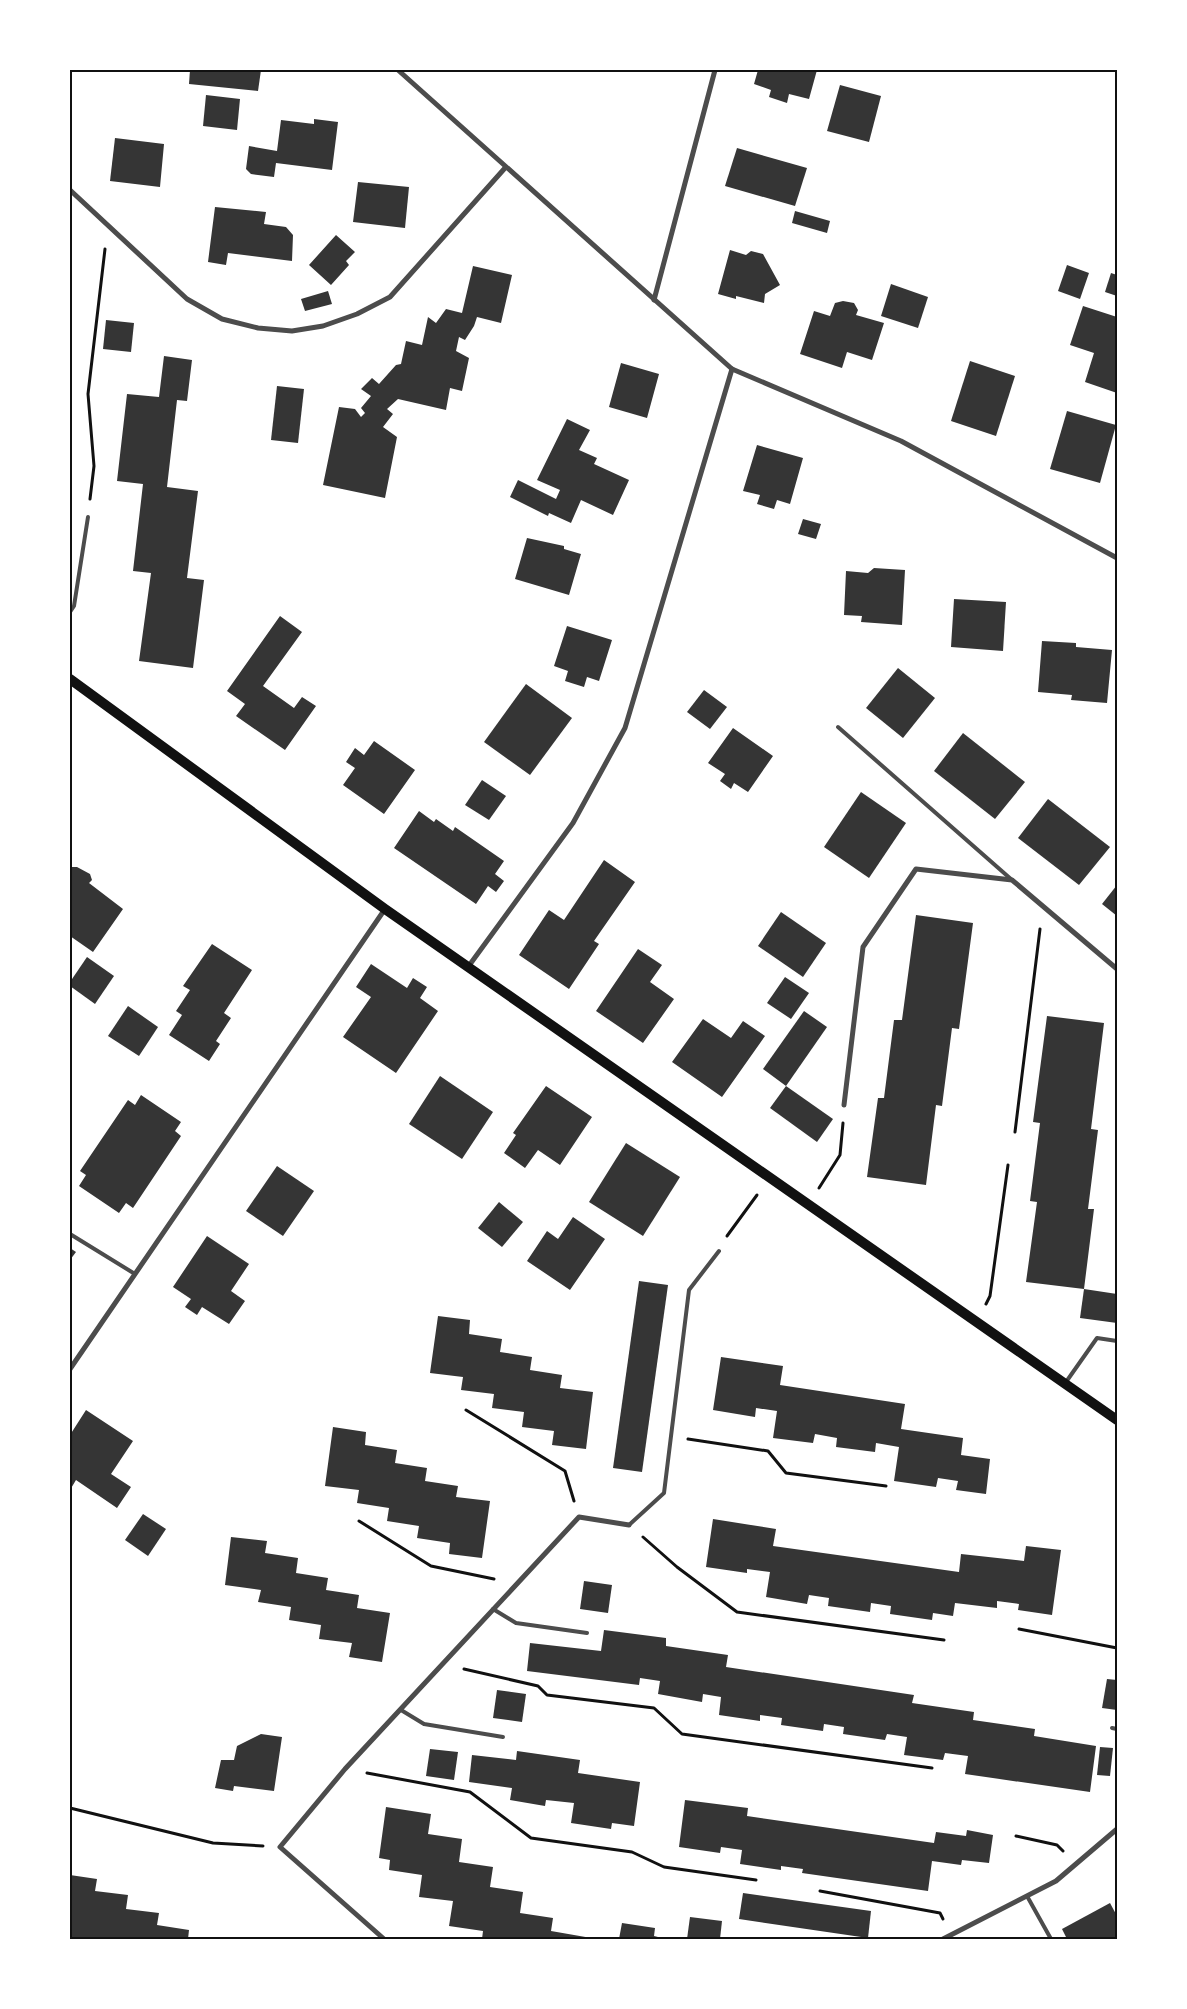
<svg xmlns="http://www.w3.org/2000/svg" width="1187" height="2009" viewBox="0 0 1187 2009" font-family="'Space Grotesk',sans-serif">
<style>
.building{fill:#353535}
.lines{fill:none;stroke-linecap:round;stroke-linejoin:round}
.path{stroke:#111;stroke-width:3}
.service{stroke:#4c4c4c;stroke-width:4}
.minor{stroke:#4c4c4c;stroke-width:5}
.secondary{stroke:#111;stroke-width:10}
.neatline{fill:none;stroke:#111;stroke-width:2}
</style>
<rect width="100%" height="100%" fill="#fff"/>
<g class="building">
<polygon points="190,70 261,70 258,91 189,84"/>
<polygon points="758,70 817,70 809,99 789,94 787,103 769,97 771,90 754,84"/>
<polygon points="840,85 881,96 869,142 827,131"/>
<polygon points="206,95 240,99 237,130 203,126"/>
<polygon points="314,119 338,122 332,170 276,163 274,177 251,174 246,169 249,146 277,151 281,120 314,124"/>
<polygon points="115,138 164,144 160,187 110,181"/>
<polygon points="737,148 807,168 795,206 725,186"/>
<polygon points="358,182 409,187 405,228 353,222"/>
<polygon points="215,207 266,212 264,224 286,227 293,235 292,261 228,253 226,265 208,262"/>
<polygon points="795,211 830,221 827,233 792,223"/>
<polygon points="336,235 355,252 346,261 349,265 331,285 309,265"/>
<polygon points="730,250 746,255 751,251 763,254 780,285 765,294 764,303 736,296 736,299 718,294"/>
<polygon points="1067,265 1089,273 1080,299 1058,291"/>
<polygon points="473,266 512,275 501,323 477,317 474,326 465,340 459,337 456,351 469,358 462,391 450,388 446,410 398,399 387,409 393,414 383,427 397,437 385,498 323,485 339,407 355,409 361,417 365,413 361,408 371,396 361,389 372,378 379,384 396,365 401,364 406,341 422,345 428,317 436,323 446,309 462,313"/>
<polygon points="1111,273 1117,275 1117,296 1105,292"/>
<polygon points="891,284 928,297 918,328 881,316"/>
<polygon points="328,291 332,304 305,311 301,299"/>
<polygon points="843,301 854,303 858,310 856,315 884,323 872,360 847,352 842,368 800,354 814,311 830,316 835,303"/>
<polygon points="1083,306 1117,317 1117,393 1085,382 1094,353 1070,345"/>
<polygon points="106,320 134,323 131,352 103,349"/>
<polygon points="164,356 192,360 187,401 177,400 167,487 198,491 187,578 204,580 193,668 139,661 151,573 133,571 143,484 117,481 127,394 159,397"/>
<polygon points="970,361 1015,376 996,436 951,421"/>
<polygon points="621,363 659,374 647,418 609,407"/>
<polygon points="277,386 304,389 298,443 271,440"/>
<polygon points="1067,411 1116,425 1100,483 1050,469"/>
<polygon points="567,419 590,430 579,450 597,458 594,464 629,480 613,515 581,500 571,523 549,513 548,516 510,497 518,480 556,499 560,490 537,480"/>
<polygon points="757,445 803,458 790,504 777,500 774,509 757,504 760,495 743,491"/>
<polygon points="803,519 821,524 816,539 798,534"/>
<polygon points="527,538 564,546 564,549 581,554 569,595 515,579"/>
<polygon points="874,568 905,570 902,625 861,622 862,616 844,615 846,571 868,573"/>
<polygon points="954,599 1006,602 1003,651 951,647"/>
<polygon points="280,616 302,632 263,686 294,708 302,697 316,706 285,750 236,716 245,704 227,691"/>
<polygon points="567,626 612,640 599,681 587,677 584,687 565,681 568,671 554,666"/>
<polygon points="1042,641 1076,643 1076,647 1112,650 1107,703 1071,700 1072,695 1038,692"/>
<polygon points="898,668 935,698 903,738 866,708"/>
<polygon points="526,684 572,718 530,775 484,742"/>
<polygon points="704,690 727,707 710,729 687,712"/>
<polygon points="733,728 773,756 748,792 734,783 731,789 720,781 725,774 708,763"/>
<polygon points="963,733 1025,782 995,819 934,771"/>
<polygon points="374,741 415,770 384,814 343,785 355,768 346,762 355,748 364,755"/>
<polygon points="482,780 506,796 489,820 465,805"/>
<polygon points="861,792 906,823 869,878 824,847"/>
<polygon points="1048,799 1110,847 1079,885 1018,838"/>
<polygon points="419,811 434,822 436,819 453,831 455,827 504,861 495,874 504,881 496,892 488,886 476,904 394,848"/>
<polygon points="604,860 635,882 594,941 599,944 569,989 519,955 549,910 564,920"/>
<polygon points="70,867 77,867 90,874 92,880 89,883 123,909 93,952 70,936"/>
<polygon points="1117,885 1117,916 1102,904"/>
<polygon points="781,912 826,943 803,977 758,946"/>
<polygon points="916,915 973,923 959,1029 952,1028 942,1106 936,1105 926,1185 867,1177 878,1098 884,1098 894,1020 902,1020"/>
<polygon points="212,944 252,970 224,1013 231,1018 216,1041 220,1044 209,1061 169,1035 182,1015 176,1011 190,990 183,986"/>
<polygon points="638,949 662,965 650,982 674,999 643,1043 596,1011"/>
<polygon points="87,957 114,976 95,1004 70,986 70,982"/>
<polygon points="371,964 407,988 413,978 427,987 420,998 438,1011 396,1073 343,1037 371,997 356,987"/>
<polygon points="785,977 809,993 791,1019 767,1003"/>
<polygon points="128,1006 158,1027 139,1056 108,1036"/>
<polygon points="804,1011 827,1027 786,1086 763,1069"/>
<polygon points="1047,1016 1104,1023 1091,1129 1098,1130 1088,1209 1094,1209 1084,1289 1026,1282 1037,1202 1030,1201 1040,1123 1033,1122"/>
<polygon points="703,1019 731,1038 743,1021 765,1036 722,1097 672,1062"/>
<polygon points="440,1076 493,1112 462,1159 409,1124"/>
<polygon points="546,1086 592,1117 560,1165 538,1150 525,1168 504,1153 516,1135 513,1133"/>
<polygon points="786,1086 833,1119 817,1142 770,1108"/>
<polygon points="141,1095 181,1122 175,1131 181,1136 133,1208 126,1203 119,1213 79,1186 86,1175 80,1171 128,1100 135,1105"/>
<polygon points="626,1143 680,1177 643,1236 589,1202"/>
<polygon points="277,1166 314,1191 283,1236 246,1211"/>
<polygon points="499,1202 523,1222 502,1247 478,1228"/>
<polygon points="573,1217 605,1239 570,1290 527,1261 547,1231 558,1239"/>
<polygon points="207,1236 249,1264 231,1291 245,1301 229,1324 202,1307 197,1315 185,1307 191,1299 173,1287"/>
<polygon points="70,1248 76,1252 70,1260"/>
<polygon points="639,1281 668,1285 642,1472 613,1468"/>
<polygon points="1084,1289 1117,1294 1117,1323 1080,1318"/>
<polygon points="438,1316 470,1320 469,1334 502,1339 500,1352 532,1357 530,1370 562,1375 560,1388 593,1392 586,1449 552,1445 554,1431 522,1427 524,1412 492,1408 494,1394 461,1390 463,1377 430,1373"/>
<polygon points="721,1357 783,1366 780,1385 905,1404 901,1429 963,1438 961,1455 990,1459 986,1494 956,1490 958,1481 938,1478 936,1487 894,1481 899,1447 876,1443 875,1452 836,1447 837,1438 815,1434 813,1443 773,1438 777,1411 756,1408 755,1417 713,1410"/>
<polygon points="86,1410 133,1441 111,1474 131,1487 117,1508 76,1480 70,1490 70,1435"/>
<polygon points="333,1427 366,1432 365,1445 397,1450 395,1463 427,1468 425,1481 458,1486 456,1497 490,1501 482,1558 449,1554 450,1543 417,1538 419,1526 387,1521 389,1508 357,1503 359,1490 325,1486"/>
<polygon points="143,1514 166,1529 148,1556 125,1540"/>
<polygon points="713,1519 776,1529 773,1546 959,1572 961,1554 1024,1561 1026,1546 1061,1550 1052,1615 1018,1610 1019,1604 997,1601 997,1608 955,1603 953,1616 933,1613 932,1620 890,1614 891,1606 871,1603 870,1612 828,1606 829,1598 809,1595 807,1604 766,1597 770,1572 747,1569 747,1573 706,1567"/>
<polygon points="231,1537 267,1541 265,1553 298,1558 296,1573 328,1578 326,1590 359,1595 357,1608 390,1613 382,1662 349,1657 352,1643 319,1639 321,1625 289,1620 291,1607 258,1602 261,1590 225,1585"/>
<polygon points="584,1581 612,1585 608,1613 580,1609"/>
<polygon points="604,1630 666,1638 666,1646 728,1655 726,1667 914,1695 912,1703 974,1712 973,1720 1035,1729 1034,1736 1096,1746 1090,1792 965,1774 968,1756 945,1753 943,1760 904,1755 907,1737 887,1734 885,1740 843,1734 844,1727 824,1724 823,1731 781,1725 782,1718 760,1715 760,1721 719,1715 721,1697 703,1694 702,1702 658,1694 660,1681 640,1678 639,1685 527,1671 530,1643 601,1651"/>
<polygon points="1107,1679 1117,1680 1117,1710 1102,1708"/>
<polygon points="497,1690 526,1694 522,1722 493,1718"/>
<polygon points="261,1734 282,1737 274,1791 234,1786 233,1791 215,1788 221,1760 234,1760 237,1746"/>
<polygon points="1100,1747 1113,1748 1110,1776 1097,1775"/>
<polygon points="430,1749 458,1752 454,1780 426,1776"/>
<polygon points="517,1751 580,1760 578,1773 640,1782 634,1826 612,1823 611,1829 571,1823 574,1803 546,1800 545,1806 510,1800 512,1788 469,1782 472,1755 516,1760"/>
<polygon points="685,1800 748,1808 747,1816 934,1843 936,1832 966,1836 967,1830 993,1835 989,1863 962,1860 961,1865 932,1861 928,1891 802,1873 803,1869 781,1866 781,1870 740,1864 742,1850 721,1847 720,1853 679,1847"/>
<polygon points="386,1807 431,1814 428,1834 462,1839 459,1862 493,1867 490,1887 523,1892 520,1913 553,1918 551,1931 597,1939 482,1939 483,1931 449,1926 453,1901 419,1897 422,1875 389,1870 390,1860 379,1858"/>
<polygon points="70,1875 97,1879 95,1891 128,1895 126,1909 159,1913 157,1925 189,1930 188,1939 70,1939"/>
<polygon points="743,1893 871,1911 868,1938 739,1919"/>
<polygon points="1110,1903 1117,1916 1117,1939 1067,1939 1062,1929"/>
<polygon points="690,1917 722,1921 720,1939 687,1939"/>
<polygon points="622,1923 655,1928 654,1936 666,1939 619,1939"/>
</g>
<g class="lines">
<g class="path">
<polyline points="90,499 94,466 88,394 105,249"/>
<polyline points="1015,1132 1040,929"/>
<polyline points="819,1188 840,1155 843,1123"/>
<polyline points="727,1236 757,1195"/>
<polyline points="986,1304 990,1296 1008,1165"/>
<polyline points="466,1410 565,1471 574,1501"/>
<polyline points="688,1439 768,1451 786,1473 886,1486"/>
<polyline points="359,1521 431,1566 494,1579"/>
<polyline points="643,1537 677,1567 737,1612 944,1640"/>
<polyline points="1019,1629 1117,1648"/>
<polyline points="464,1669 538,1686 547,1695 654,1708 682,1734 932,1768"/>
<polyline points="367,1773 470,1792 531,1838 632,1852 664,1867 756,1880"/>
<polyline points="70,1808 213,1843 263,1846"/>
<polyline points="1016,1836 1057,1845 1063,1851"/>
<polyline points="820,1891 940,1913 943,1919"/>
</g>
<g class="service">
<polyline points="70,612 74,606 88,517"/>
<polyline points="838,727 1012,880"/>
<polyline points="70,1234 135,1274"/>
<polyline points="1066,1382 1097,1338 1117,1341"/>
<polyline points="629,1525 664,1493 689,1290 719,1251"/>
<polyline points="493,1609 516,1623 587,1633"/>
<polyline points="401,1710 424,1724 503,1737"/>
<polyline points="1112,1728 1117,1729"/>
<polyline points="1027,1896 1051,1939"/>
</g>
<g class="minor">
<polyline points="398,70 732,369 901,441 1117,558"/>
<polyline points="70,190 187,299 222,319 258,328 292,331 323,326 357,314 390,297 505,168"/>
<polyline points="654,300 715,70"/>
<polyline points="468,967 573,823 625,728 732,369"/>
<polyline points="844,1105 863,947 916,869 1012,880 1117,969"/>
<polyline points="70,1369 385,909"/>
<polyline points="384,1939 280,1847 345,1769 579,1517 629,1525"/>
<polyline points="943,1939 1056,1881 1117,1829"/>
</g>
<polyline class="secondary" points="70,679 385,909 1117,1420"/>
</g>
<rect width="1187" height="2009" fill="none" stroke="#ffffff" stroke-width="142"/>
<rect x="71" y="71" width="1045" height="1867" class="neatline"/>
</svg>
